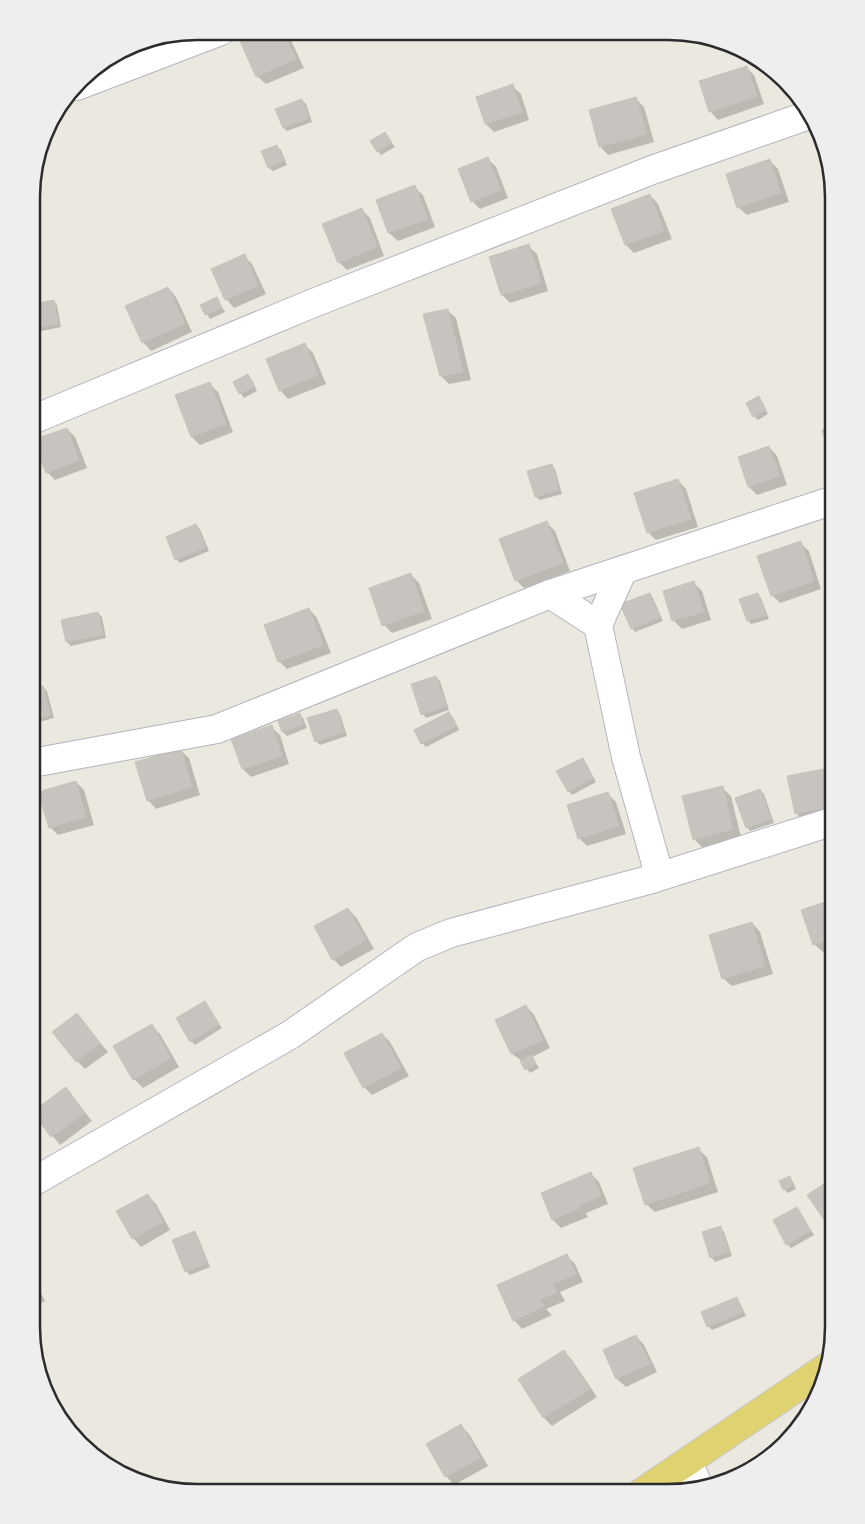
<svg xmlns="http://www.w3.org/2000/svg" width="865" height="1524" viewBox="0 0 865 1524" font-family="Lato,sans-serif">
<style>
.shadow{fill:#0003}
.building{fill:#c7c4bf;stroke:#c7c3b9}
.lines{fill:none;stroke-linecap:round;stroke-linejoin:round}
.minor-casing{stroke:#b3b4be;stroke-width:30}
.major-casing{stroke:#c8c8c8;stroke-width:30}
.minor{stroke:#fff;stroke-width:28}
.major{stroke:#dfd271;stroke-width:28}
.rim{fill:none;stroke:#2c2c2c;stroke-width:2.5}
</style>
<rect width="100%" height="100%" fill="#ebe8e0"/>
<g class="shadow">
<polygon points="265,32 287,32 304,68 266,84 257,76 242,42"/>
<polygon points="746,67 754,75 764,104 718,120 710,111"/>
<polygon points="512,86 521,94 529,120 494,132 486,124"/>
<polygon points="636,99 644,107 654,142 608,155 600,146"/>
<polygon points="302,100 306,104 312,122 287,131 284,128"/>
<polygon points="385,133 395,147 381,155 378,151"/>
<polygon points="277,147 281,150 287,165 273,171 269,168"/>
<polygon points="488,159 496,167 508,198 480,209 472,201"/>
<polygon points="770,161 778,169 789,202 747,215 738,207"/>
<polygon points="414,187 423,195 435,227 398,241 389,233 377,201"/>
<polygon points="650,195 658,204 672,239 634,253 626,245 613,210"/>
<polygon points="362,210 370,218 384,256 347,270 339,262"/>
<polygon points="528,246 537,254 548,291 510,303 502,295"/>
<polygon points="244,256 252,264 266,294 234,308 226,299"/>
<polygon points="168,288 176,297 192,332 151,351 143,342"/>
<polygon points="216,298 225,312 210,319 201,305"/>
<polygon points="54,301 57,305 61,327 32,333 32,305"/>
<polygon points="447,310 456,318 471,380 449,384 441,376"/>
<polygon points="305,345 313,353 326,384 288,399 280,390"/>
<polygon points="248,376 252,380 257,391 244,398 234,383"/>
<polygon points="210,384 218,392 233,432 200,445 192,437 177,396"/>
<polygon points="758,398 762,402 768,414 758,420 754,416"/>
<polygon points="67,429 75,437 87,468 55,480 47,472"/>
<polygon points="769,447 777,456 787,485 757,495 749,487 739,457"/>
<polygon points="551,465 555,469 562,494 540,500 536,497"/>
<polygon points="678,480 686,489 698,527 656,540 648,532"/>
<polygon points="546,522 555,531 570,571 524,588 516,580"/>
<polygon points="196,525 200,529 209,551 180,563 176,559"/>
<polygon points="800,543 809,551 821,589 780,603 772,595"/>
<polygon points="411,575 419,583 432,619 392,633 384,625"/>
<polygon points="694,583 702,591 711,620 682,629 674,621"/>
<polygon points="649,594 653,598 663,621 635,632 632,628"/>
<polygon points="757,594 761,598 769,619 751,624 748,620"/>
<polygon points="309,609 317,618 331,653 287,669 279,661"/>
<polygon points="98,613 102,617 106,638 71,646 67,642"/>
<polygon points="436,677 440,681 449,710 426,718 423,714"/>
<polygon points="43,687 47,691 54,718 32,724 32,690"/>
<polygon points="336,710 340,714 347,736 320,745 316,741"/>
<polygon points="449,714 453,717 459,730 426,747 422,743"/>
<polygon points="299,715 303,718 307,728 287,736 283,732 279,722"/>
<polygon points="271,727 280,735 289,764 251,777 243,769"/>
<polygon points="180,750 189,758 200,795 156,809 148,800"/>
<polygon points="582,759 586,763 596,782 572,795 569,791"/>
<polygon points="834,768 834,816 805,822 796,813"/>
<polygon points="76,782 84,790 94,825 58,835 50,827"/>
<polygon points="722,788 731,796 741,837 702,847 694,839"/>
<polygon points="760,790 764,794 774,823 750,831 747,827"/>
<polygon points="608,794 616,802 626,834 587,846 579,838"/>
<polygon points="32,820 34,820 38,823 40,848 32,849"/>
<polygon points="834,900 834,949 823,952 814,944"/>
<polygon points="348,909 356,917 374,949 341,967 333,959"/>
<polygon points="752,923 760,932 773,974 732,986 723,978"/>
<polygon points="204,1002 222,1028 195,1045 191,1041"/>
<polygon points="526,1006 534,1015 550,1048 532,1057 539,1068 530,1073 522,1061 512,1054 497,1020"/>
<polygon points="77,1015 108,1052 85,1069 77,1061"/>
<polygon points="152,1026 160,1034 179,1067 143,1088 134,1079 115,1046"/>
<polygon points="382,1034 390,1042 409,1076 372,1095 364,1087"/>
<polygon points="66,1089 92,1121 60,1145 34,1112"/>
<polygon points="698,1149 707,1157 718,1192 655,1212 646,1204"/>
<polygon points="591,1174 599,1182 608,1204 586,1213 588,1217 561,1228 553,1220 542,1194"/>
<polygon points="790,1178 793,1182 796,1189 788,1193 784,1189"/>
<polygon points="833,1179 833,1229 828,1223 809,1195"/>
<polygon points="148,1196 156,1204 170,1230 141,1247 133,1238"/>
<polygon points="797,1209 814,1235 791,1248 787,1244"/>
<polygon points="720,1228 724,1232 732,1256 715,1262 712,1258 703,1233"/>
<polygon points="194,1233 198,1237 210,1267 190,1275 186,1271"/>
<polygon points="566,1255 575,1264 583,1282 560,1292 565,1301 546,1309 552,1315 522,1329 514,1320"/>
<polygon points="31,1274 45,1301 31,1308"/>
<polygon points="736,1299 740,1303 746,1316 712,1330 708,1326"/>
<polygon points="636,1336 644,1345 657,1372 626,1387 617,1379 605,1351"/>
<polygon points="564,1351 572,1360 597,1397 552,1426 544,1418 520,1380"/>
<polygon points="461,1426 469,1434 488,1466 454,1485 446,1476"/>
</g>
<g class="building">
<polygon points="262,32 284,32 296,59 256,77 240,41"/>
<polygon points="747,66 757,96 709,112 699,81"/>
<polygon points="513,84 522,112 485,124 476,97"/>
<polygon points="636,97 647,134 599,147 589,110"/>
<polygon points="302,99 309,118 283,128 275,109"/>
<polygon points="385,132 392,143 377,152 370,141"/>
<polygon points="277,145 284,161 268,168 261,151"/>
<polygon points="488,157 501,190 471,202 458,169"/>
<polygon points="770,159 781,193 737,208 726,174"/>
<polygon points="415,185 428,219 388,233 376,200"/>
<polygon points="650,194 664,231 625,245 611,209"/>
<polygon points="362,208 377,247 338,263 322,224"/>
<polygon points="529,244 541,283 501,295 489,257"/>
<polygon points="245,254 258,286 225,300 211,269"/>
<polygon points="168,287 185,324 142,343 125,306"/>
<polygon points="217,297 222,308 205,315 200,305"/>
<polygon points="54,300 58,324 32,329 32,304"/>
<polygon points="448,309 463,372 440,376 423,314"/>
<polygon points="305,343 318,375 279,391 266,359"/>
<polygon points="248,374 254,387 239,394 233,382"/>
<polygon points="210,382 226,424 191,437 175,395"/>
<polygon points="759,396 766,410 753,417 746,403"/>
<polygon points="834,426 834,468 822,430"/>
<polygon points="67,428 79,460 46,473 33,440"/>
<polygon points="769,446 780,476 748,487 738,457"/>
<polygon points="552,464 559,490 535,497 527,471"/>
<polygon points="678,479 691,519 647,533 634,493"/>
<polygon points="547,521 563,563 515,581 499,539"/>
<polygon points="196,524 206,547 175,560 166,537"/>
<polygon points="801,541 814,581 771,596 757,556"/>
<polygon points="411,573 424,611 382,626 369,588"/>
<polygon points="694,581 704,612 672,621 663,591"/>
<polygon points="650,593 660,617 631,629 620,604"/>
<polygon points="758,593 766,615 747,621 739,599"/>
<polygon points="309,608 323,645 278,662 264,625"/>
<polygon points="98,612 103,635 66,642 61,620"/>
<polygon points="436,676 446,706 421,715 411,684"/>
<polygon points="43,686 51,715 32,720 32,689"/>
<polygon points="337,709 344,732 315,742 307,718"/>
<polygon points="449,712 456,726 421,744 414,730"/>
<polygon points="300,713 303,724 282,732 278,721"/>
<polygon points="272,725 282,756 242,769 231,739"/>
<polygon points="181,749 192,787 147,801 135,762"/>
<polygon points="583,758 593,778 568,792 556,771"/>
<polygon points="834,767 834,806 795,814 787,776"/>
<polygon points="76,781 86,817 49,828 38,792"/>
<polygon points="723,786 733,829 693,840 682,796"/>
<polygon points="760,789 771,819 746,828 735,798"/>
<polygon points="608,792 619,826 578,839 567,805"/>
<polygon points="32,818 34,818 36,845 32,845"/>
<polygon points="834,899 834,938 813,945 801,910"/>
<polygon points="348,908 366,940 332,960 314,926"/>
<polygon points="752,922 765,966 722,979 709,935"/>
<polygon points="205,1001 219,1024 190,1042 176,1018"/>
<polygon points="526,1005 543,1040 511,1054 495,1020"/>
<polygon points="77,1013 100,1043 76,1062 52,1032"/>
<polygon points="152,1024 171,1058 133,1080 113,1046"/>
<polygon points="382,1033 401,1068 363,1088 344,1053"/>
<polygon points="532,1055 536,1064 525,1070 520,1061"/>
<polygon points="66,1087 85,1113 51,1137 32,1112"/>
<polygon points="699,1147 710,1183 645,1205 633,1168"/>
<polygon points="591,1172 601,1196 579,1205 580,1208 552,1220 541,1193"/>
<polygon points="790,1176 793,1185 783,1190 779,1181"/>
<polygon points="833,1178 833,1220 827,1224 807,1195"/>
<polygon points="148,1194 163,1222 132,1239 116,1211"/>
<polygon points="797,1207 811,1231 786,1245 773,1220"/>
<polygon points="721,1226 729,1252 710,1258 702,1232"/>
<polygon points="195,1231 207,1263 185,1272 172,1240"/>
<polygon points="567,1254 576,1274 553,1284 557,1292 539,1300 545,1306 513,1321 497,1285"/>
<polygon points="31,1280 38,1293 31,1296"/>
<polygon points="737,1297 743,1312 707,1327 701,1312"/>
<polygon points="636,1335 650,1364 616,1379 603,1350"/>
<polygon points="564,1350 590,1389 543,1418 518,1379"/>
<polygon points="461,1424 480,1458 445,1477 426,1444"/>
</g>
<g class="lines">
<defs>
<g id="minor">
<polyline points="77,86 221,31"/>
<polyline points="32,420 311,304 652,170 806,116"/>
<polyline points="550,594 598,625"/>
<polyline points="32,763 217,729 550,594 834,500"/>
<polyline points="652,879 834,821"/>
<polyline points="31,1183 290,1035 417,947 451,933 652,879 657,867 626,757 598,625 623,570"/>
<polyline points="688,1461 699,1488"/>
</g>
<polyline id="major" points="641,1493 827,1367"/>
</defs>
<use href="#minor" class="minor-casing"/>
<use href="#major" class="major-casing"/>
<use href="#minor" class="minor"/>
<use href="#major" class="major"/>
</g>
<path d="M0 0H865V1524H0ZM197 40H668A157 157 0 0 1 825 197V1327A157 157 0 0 1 668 1484H197A157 157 0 0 1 40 1327V197A157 157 0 0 1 197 40Z" fill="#eee" fill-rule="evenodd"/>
<path class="rim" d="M197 40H668A157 157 0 0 1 825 197V1327A157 157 0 0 1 668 1484H197A157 157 0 0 1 40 1327V197A157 157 0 0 1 197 40Z"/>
</svg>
